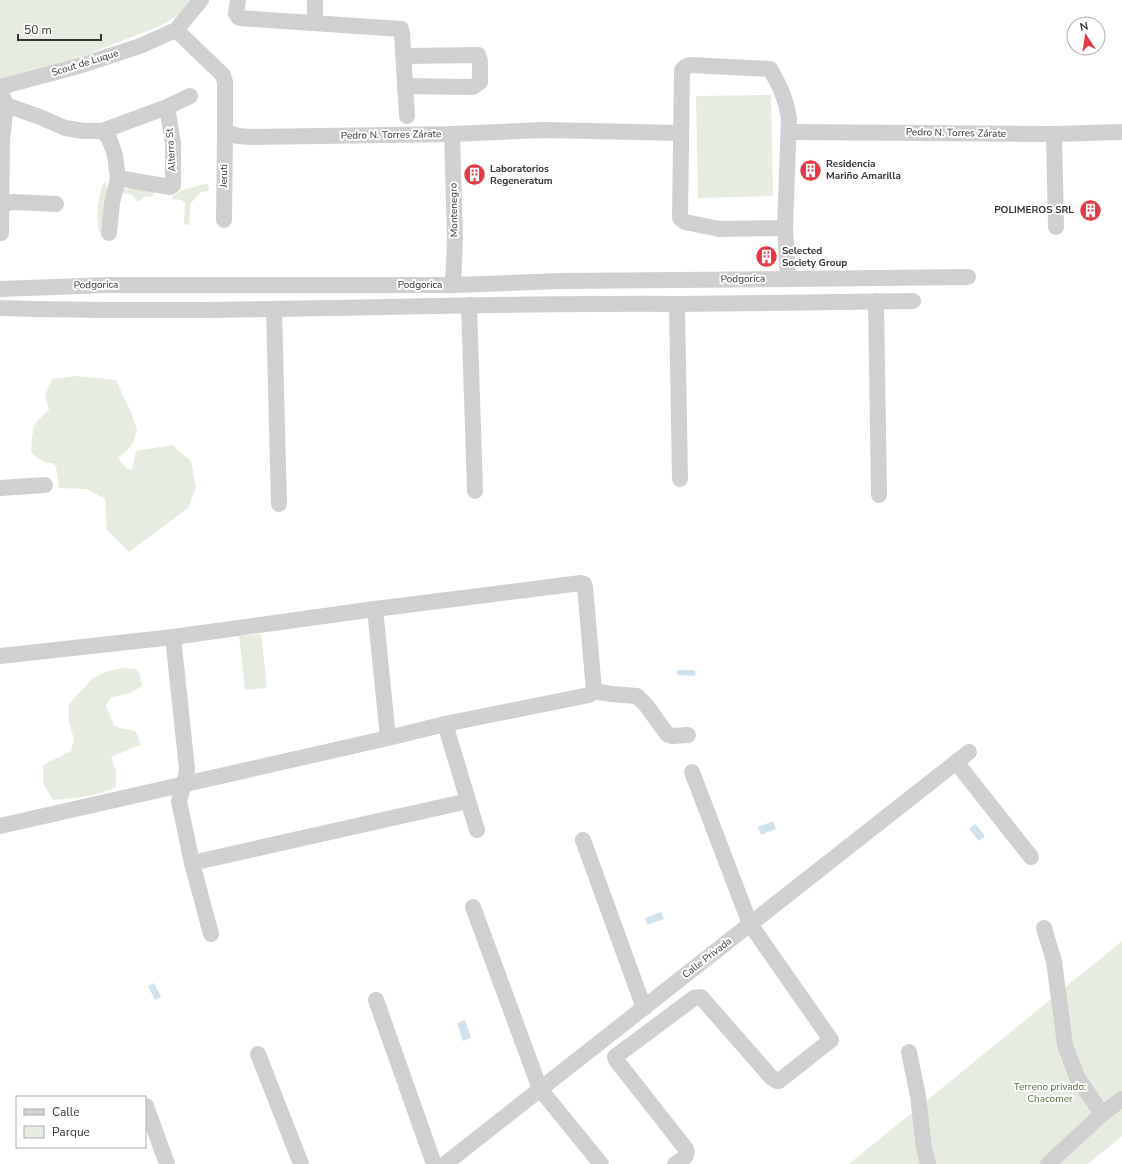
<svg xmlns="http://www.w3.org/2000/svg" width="1122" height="1164" viewBox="0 0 1122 1164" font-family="'Nunito Sans',sans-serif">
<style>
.green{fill:#e6ecdf}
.water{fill:#cfe2ee}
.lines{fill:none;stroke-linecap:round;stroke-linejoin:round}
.minor{stroke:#d0d0d0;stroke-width:16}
.labels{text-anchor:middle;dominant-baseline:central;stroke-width:4;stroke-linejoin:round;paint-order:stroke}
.street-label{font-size:10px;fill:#333;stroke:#fff}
.poi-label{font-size:10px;font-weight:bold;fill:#333;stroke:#fff;text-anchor:start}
.park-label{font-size:10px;fill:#56703f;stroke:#fff}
</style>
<rect width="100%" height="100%" fill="#fff"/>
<g class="green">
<polygon points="0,0 191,0 180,14 160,26 86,55 0,79"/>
<polygon points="771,95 773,196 698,198 696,96"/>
<path d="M105 181C110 191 104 221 102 234L99 231C96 219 98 191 105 181Z"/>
<path d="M203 184H208L209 189 208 191 201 192 190 204V213L189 225 184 224 185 203 182 200 172 199V197C183 186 191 190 203 184Z"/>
<polygon points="133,185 154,191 153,196 144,197 139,201 137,201 131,194 119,193 122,187 128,190"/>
<polygon points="76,376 116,380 132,415 137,430 132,445 118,458 126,468 132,470 136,451 172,445 191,461 196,488 188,508 129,552 107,530 105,499 87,489 59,488 56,467 53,463 46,463 31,453 32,437 35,423 49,410 45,395 52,379"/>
<polygon points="261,634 267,688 245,690 239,636"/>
<path d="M123 668 137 669 141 679 142 686 130 693 110 698 106 706 114 725 119 728 135 731 138 735 140 745 111 757 116 771V787C96 797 75 798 53 800L43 783V765L71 751 74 739 69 723V704L93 678 108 671Z"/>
<polygon points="1122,941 1122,1136 1088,1164 849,1164"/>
</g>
<g class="water">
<polygon points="679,670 694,670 696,674 694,676 678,675 676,672"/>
<polygon points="773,821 776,829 761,835 758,827"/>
<polygon points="975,824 985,836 979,841 969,829"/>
<polygon points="661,912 664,919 647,925 645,918"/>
<polygon points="154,983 161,997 155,1000 148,986"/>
<polygon points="465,1020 471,1038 463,1041 457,1023"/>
</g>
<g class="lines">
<g class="minor">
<polyline points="238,0 236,14 239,18 401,29 402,34 407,116"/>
<polyline points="315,23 315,0"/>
<polyline points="176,30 223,75 225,82 225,132 238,136 252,137 452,134 544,130 681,133"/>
<polyline points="404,56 478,55 480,61 480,82 473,87 405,86"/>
<path d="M690 65 770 69C780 86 786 99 789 118L785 228 719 229 685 222 680 218 682 70 685 67Z"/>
<polyline points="0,87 82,65 140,46 176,30 201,0"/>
<polyline points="6,105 40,117 65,128 84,131 102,131 109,138 115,155 118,178 112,203 109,233"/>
<polyline points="102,131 167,107 190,96"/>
<polyline points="790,132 1054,134 1122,132"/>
<polyline points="452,134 455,239 453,285"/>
<polyline points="1054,134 1056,227"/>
<polyline points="118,178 170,187 173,185 173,143 167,107"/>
<polyline points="0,204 14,202 56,204"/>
<polyline points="224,220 225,132"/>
<polyline points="1,233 2,139 6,105 2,95"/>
<polyline points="788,279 968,277"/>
<polyline points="0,289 107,285 453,285 562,281 788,279 785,228"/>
<polyline points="876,301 879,495"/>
<polyline points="677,304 913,301"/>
<polyline points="469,305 475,491"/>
<path d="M0 308C226 315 451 302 677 304L680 479"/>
<polyline points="274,309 279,504"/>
<polyline points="0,488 45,485"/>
<polyline points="375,609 388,738"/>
<polyline points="173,637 187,769 186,776 179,801 192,863 211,934"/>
<polyline points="0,656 173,637 375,609 581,583 584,584 585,587 594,691"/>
<polyline points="445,724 477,830"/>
<polyline points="956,762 1031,857"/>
<polyline points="0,826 388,738 445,724 589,695 594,691 611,694 637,696 646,705 667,734 672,736 688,735"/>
<polyline points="583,840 644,1008"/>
<polyline points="192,863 468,801"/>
<polyline points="473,907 540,1089 601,1164"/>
<polyline points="1044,928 1054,961 1065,1045 1077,1077 1102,1114"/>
<polyline points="376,1000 434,1164"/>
<polyline points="909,1052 918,1096 924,1148 928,1164"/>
<polyline points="258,1054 301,1164"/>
<polyline points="146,1106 167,1164"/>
<polyline points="445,1164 969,752"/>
<path d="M675 1164C681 1160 689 1157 686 1149L616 1060 615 1057 616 1056 694 998 701 997 771 1077 777 1081H779L831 1040 750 924 692 772"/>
<polyline points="1048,1164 1102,1114 1122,1099"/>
</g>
</g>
<defs>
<symbol id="building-disc" viewBox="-11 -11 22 22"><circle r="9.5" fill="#e63946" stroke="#fff"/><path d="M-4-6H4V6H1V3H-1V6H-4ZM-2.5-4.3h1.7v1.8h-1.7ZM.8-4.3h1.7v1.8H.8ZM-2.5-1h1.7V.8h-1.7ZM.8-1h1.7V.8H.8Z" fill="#fff"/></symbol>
</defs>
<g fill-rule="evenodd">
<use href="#building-disc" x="798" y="158" width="25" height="25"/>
<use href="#building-disc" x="462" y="162" width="25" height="25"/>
<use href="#building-disc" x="1078" y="198" width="25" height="25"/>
<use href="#building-disc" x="754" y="244" width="25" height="25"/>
</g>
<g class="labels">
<g class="street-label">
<text transform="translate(85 63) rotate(-17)">Scout de Luque</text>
<text transform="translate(956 133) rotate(1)">Pedro N. Torres Zárate</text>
<text transform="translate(391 135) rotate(-1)">Pedro N. Torres Zárate</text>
<text transform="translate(171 150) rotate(-94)">Alterra St</text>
<text transform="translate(224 176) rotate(-89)">Jeruti</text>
<text transform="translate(454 210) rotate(-91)">Montenegro</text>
<text transform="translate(743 279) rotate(-1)">Podgorica</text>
<text transform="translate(96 285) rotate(-1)">Podgorica</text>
<text x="420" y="285">Podgorica</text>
<text transform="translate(707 958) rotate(-38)">Calle Privada</text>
</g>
<g class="poi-label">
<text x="826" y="164">Residencia<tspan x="826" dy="12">Mariño Amarilla</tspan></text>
<text x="490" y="169">Laboratorios<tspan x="490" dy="12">Regeneratum</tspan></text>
<text x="1074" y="210" text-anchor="end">POLIMEROS SRL</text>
<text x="782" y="251">Selected<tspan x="782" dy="12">Society Group</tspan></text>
</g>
<g class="park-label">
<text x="1050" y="1087">Terreno privado:<tspan x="1050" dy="12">Chacomer</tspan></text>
</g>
</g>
<rect x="16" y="1096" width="130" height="52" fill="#ffffff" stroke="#adadad"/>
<rect x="24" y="1109" width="20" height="6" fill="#d0d0d0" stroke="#adadad"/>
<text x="52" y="1116" font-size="12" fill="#333333">Calle</text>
<rect x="24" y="1126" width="20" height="12" fill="#e6ecdf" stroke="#adadad"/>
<text x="52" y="1136" font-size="12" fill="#333333">Parque</text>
<g transform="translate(1086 36) rotate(348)"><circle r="19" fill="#ffffff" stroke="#adadad"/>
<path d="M0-3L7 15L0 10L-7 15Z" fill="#e63946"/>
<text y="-6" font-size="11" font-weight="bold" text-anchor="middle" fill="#333333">N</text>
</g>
<path d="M18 34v6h83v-6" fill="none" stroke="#333333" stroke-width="2"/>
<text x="24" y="34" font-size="12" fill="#333333" stroke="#ffffff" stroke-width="3" paint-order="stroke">50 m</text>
</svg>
